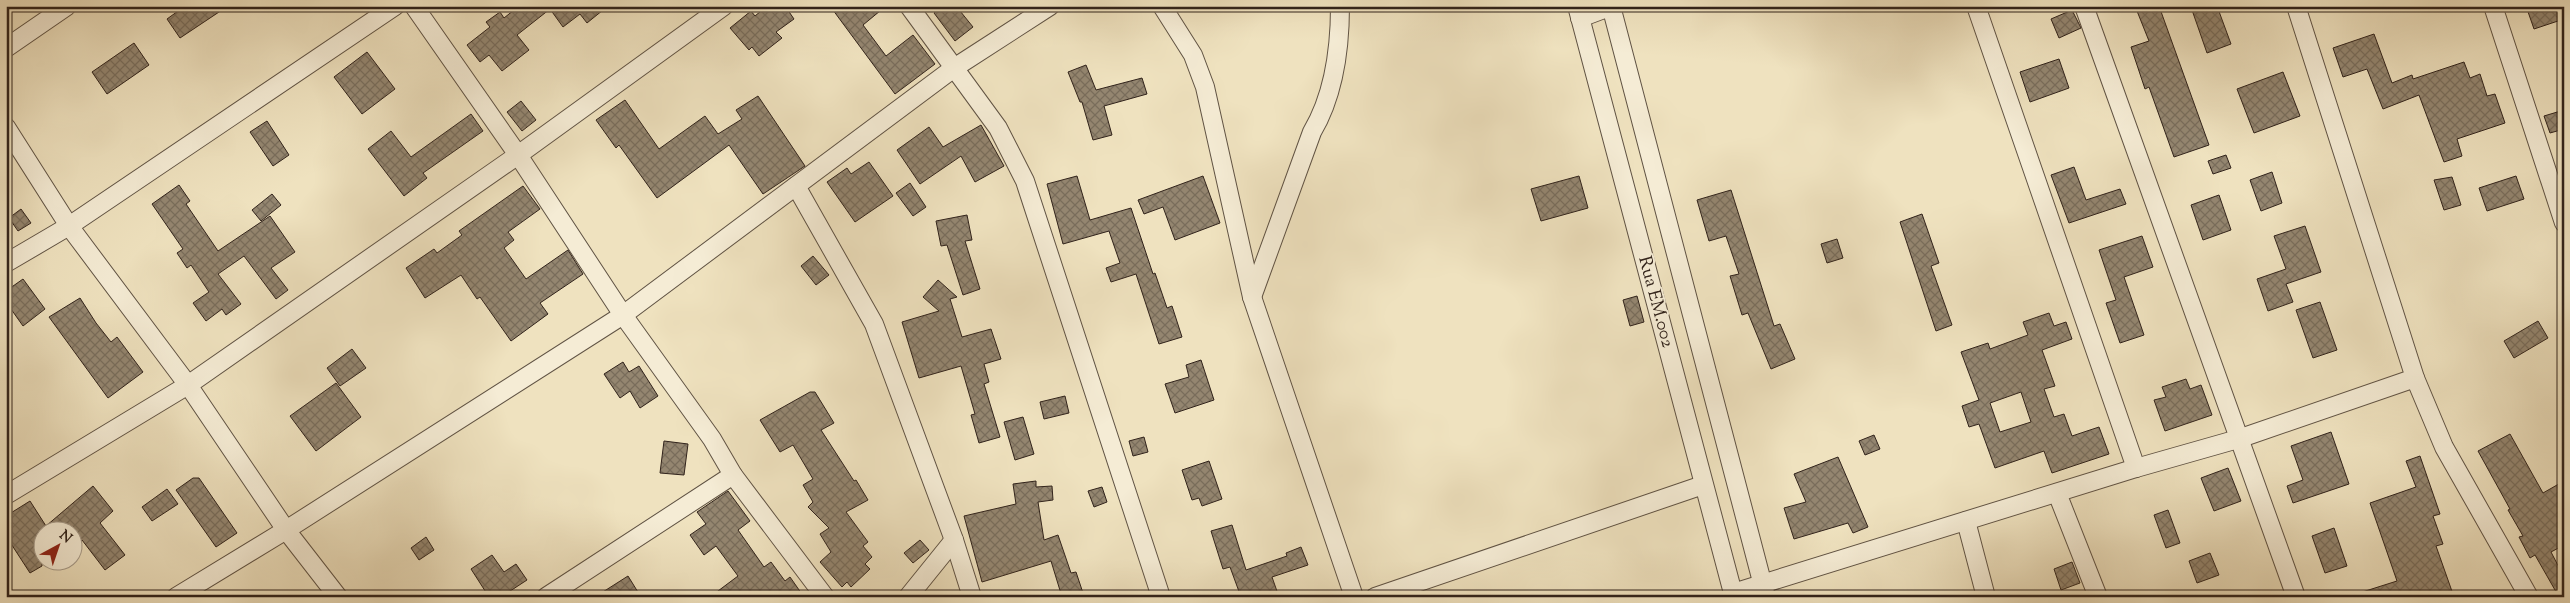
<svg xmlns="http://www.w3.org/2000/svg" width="2570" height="603" viewBox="0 0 2570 603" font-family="'Sorts Mill Goudy',serif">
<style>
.building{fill:url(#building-cross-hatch);stroke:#31231b;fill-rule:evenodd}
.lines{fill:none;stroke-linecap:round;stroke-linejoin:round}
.minor-casing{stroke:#605344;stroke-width:20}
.minor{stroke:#f5ecd5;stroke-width:18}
.labels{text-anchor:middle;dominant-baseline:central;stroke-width:4;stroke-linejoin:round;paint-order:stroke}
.street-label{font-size:18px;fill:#31231b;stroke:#f5ecd5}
</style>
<defs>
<pattern id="building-cross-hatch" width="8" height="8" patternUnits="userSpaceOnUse" patternTransform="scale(1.25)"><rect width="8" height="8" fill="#948670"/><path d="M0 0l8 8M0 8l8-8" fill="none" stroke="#796d5b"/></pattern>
</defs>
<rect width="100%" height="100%" fill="#efe2bf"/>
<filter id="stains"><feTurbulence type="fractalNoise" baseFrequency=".004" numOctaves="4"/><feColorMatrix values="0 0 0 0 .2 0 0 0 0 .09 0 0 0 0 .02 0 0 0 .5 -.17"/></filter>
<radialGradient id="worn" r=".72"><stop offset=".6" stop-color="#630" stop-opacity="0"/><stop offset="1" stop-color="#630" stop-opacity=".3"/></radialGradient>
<g class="building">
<polygon points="185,6 228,6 180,38 167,19"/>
<polygon points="519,6 608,6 587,23 580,14 563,27 550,9 517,35 529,50 502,71 489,55 480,62 467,45 490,27 486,22 500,12 504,18"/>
<polygon points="767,6 785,6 794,19 776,32 782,38 759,56 752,47 749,50 730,28 751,11 755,16"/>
<polygon points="830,6 849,6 854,12 861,6 886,6 863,25 886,56 913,35 935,64 895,94"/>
<polygon points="942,6 956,6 973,27 955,41 934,13"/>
<polygon points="2149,6 2159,6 2209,145 2174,157 2149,87 2145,89 2131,47 2149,41 2137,11"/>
<polygon points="2203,6 2217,6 2231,44 2207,53 2192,10"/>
<polygon points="2526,6 2564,6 2564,19 2534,29"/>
<polygon points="2072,10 2081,28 2059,38 2051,19"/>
<polygon points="2374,34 2392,83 2412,75 2413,79 2464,62 2470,78 2480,74 2487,96 2495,94 2505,123 2457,139 2462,156 2444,162 2419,95 2383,109 2367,69 2343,77 2333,48"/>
<polygon points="134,43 149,65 107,94 92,72"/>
<polygon points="367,52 395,89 362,114 334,77"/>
<polygon points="2059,59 2069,88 2030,102 2020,72"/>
<polygon points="1086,65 1096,90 1142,78 1147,94 1104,106 1112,135 1093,140 1082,102 1080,102 1068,72"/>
<polygon points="2283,72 2300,116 2254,133 2237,89"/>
<polygon points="758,96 805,166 763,194 729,145 657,198 619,145 616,148 596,120 625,100 659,149 705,116 718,134 742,119 736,110"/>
<polygon points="521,101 536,120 522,131 507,112"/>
<polygon points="2564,110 2564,129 2550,133 2544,116"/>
<polygon points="471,114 483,131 423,173 427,178 404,196 368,149 391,131 411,157"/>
<polygon points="267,121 289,155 273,166 250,132"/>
<polygon points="981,125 1004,166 975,182 961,156 920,184 897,150 929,127 943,147"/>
<polygon points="2226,155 2231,168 2213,174 2208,161"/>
<polygon points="869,162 893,196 855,222 827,182 847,168 851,174"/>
<polygon points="2074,167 2086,200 2120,189 2126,204 2069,223 2051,175"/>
<polygon points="2272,172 2282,203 2261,211 2250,180"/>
<polygon points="1077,176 1090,220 1131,208 1153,274 1155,273 1167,308 1172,306 1182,337 1159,344 1136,274 1111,282 1106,268 1120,263 1109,231 1063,244 1047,184"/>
<polygon points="1203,176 1220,223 1175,240 1163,207 1144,214 1138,200"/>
<polygon points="1579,176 1588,208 1541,221 1531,189"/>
<polygon points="2516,176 2524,199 2487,211 2479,188"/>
<polygon points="2452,177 2461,205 2444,210 2434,180"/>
<polygon points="910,183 926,207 913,216 896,193"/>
<polygon points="179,185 190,201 186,204 218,251 270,216 295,252 271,268 288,290 276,299 244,256 218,274 241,304 226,315 222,309 206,321 193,303 209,292 191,265 187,268 177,253 183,249 152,204"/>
<polygon points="523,186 540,209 508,232 514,240 504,248 526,279 568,250 583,274 540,303 548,314 511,341 480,297 477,299 461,275 425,298 406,268 434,249 437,253 462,235 459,231"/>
<polygon points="1731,190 1774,326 1780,324 1795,359 1771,369 1748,313 1742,315 1730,276 1739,274 1726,236 1709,241 1697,200"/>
<polygon points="272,194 281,205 261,221 252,210"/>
<polygon points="2219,195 2231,230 2203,240 2191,205"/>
<polygon points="21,209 31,223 18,231 9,218"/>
<polygon points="1922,214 1939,263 1931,266 1952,325 1936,331 1900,222"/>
<polygon points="967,215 972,240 965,241 980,289 963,295 947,245 941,246 936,221"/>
<polygon points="2305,226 2321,272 2286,284 2293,302 2268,311 2257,279 2286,269 2274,236"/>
<polygon points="2142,236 2153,267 2124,277 2144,335 2120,343 2106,303 2116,300 2099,250"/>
<polygon points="1837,239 1843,258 1827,263 1821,244"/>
<polygon points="813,256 829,275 816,285 801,266"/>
<polygon points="23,279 45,309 23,326 6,302 6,291"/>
<polygon points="938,280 957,297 950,299 962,337 991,329 1001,359 984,364 989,382 984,384 1000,437 979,443 971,415 975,414 961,366 919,378 902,322 939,311 923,297"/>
<polygon points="1637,296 1644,322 1630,326 1623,300"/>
<polygon points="80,298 96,323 111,342 117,337 143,372 108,398 49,317"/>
<polygon points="2320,302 2337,350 2313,358 2296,310"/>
<path d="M2049 313 2054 326 2066 322 2072 339 2042 350 2055 386 2044 389 2054 417 2064 414 2072 436 2099 427 2109 454 2052 473 2044 451 1995 468 1979 424 1969 427 1962 406 1979 400 1961 352 1988 343 1990 349 2028 335 2023 322ZM2021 392 2031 422 2000 432 1990 403Z"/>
<polygon points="2538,321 2548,338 2514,358 2504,341"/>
<polygon points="352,349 366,368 340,386 327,368"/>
<polygon points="1201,360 1214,400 1175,413 1165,384 1189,377 1186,365"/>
<polygon points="623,362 629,372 639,366 658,396 640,408 630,391 620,398 604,374"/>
<polygon points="2186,379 2190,389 2201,385 2212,415 2165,431 2154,400 2166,397 2162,387"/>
<polygon points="336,383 361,417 316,451 290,416"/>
<polygon points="810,392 815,392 834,423 821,430 854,481 856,480 868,500 846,512 868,542 863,546 872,557 865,564 870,569 851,587 847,582 842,587 820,562 831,552 820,534 829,528 808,507 813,502 803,485 813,479 793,445 780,452 760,420"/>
<polygon points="1065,396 1069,413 1044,419 1040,402"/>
<polygon points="1023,417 1034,454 1015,460 1004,422"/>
<polygon points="2331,432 2349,484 2293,503 2287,486 2303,480 2291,446"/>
<polygon points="2510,434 2543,493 2564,481 2564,545 2551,552 2564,577 2564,597 2559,597 2535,555 2530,558 2519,537 2523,536 2508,510 2510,509 2478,451"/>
<polygon points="1874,435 1880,449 1865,455 1859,441"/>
<polygon points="1144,437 1148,452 1133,456 1129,441"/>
<polygon points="664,441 688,444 684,475 660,473"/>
<polygon points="2420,456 2440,514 2433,516 2443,544 2436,546 2454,597 2357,597 2356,594 2397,581 2370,503 2416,487 2406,461"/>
<polygon points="1838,457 1868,527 1853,533 1848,523 1794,539 1784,508 1806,502 1794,474"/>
<polygon points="1209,461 1222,499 1202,506 1199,498 1192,500 1182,470"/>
<polygon points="2228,468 2241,501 2214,511 2201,478"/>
<polygon points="193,478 199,478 237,533 216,547 176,490"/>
<polygon points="1036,481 1036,487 1052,486 1053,500 1038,502 1044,540 1058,535 1071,573 1076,572 1083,593 1062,597 1051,561 982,582 964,516 1016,504 1013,484"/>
<polygon points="93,486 113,511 100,523 125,555 105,570 82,540 79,543 72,535 72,530 42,530 42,566 30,573 6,536 6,516 30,501 46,526"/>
<polygon points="1102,487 1107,502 1094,507 1088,491"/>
<polygon points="167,489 178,504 152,521 142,507"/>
<polygon points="728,491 750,521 738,530 764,567 771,562 785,581 790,577 804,597 710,597 738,576 716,546 704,555 690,535 706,524 697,512"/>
<polygon points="2168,510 2180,543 2166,548 2154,515"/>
<polygon points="1232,525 1246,570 1287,556 1286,553 1301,547 1308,565 1272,577 1279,597 1241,597 1230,567 1223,569 1211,531"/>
<polygon points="2334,528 2347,566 2325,573 2312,536"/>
<polygon points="426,537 434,550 419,560 411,548"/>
<polygon points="920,540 929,550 913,563 904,553"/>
<polygon points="2210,553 2219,575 2197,583 2189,561"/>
<polygon points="492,555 504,572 516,564 527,580 501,597 489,597 471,569"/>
<polygon points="2072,562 2080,583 2061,590 2054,569"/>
<polygon points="628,576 641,597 595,597"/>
</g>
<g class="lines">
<defs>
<g id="minor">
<polyline points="414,6 518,155 623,315 712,439 733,475 825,597"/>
<polyline points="909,6 998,128 1025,181 1161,597"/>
<polyline points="1162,6 1193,55 1205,87 1252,297 1354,597"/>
<polyline points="1577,6 1734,597"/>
<polyline points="1611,6 1766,597"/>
<polyline points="1976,6 2136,468"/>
<polyline points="2084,6 2296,597"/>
<polyline points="2296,6 2415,378 2444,447 2529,597"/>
<polyline points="2493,6 2564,223"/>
<polyline points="1580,18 1612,6"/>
<polyline points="6,48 67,6"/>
<polyline points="6,127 69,226 188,385 286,530 338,597"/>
<polyline points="796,186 874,324 954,540 972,597"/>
<polyline points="6,263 69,226 395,6"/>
<path d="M1252 297 1312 132C1334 95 1340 48 1340 6"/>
<polyline points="2057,493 2098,597"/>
<polyline points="6,495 188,385 518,155 724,6"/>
<polyline points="1966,521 1986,597"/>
<polyline points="1733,593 2136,468 2238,439 2415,378"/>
<polyline points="176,597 286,530 623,315 954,68 1050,6"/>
<polyline points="546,597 733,475"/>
<polyline points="908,597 954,540"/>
<polyline points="1375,597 1703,485"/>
</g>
</defs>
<use href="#minor" class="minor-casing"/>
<use href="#minor" class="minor"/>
</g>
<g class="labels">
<g class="street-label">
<text transform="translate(1655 302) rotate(75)">Rua EM.002</text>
</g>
</g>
<rect width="2570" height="603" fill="none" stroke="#efe2bf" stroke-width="25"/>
<rect x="8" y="8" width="2555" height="588" fill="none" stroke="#31231b" stroke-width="2.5"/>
<rect x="12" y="12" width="2545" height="578" fill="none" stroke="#31231b"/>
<g transform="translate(58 546) rotate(40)"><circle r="24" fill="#f5ecd5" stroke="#a79c8b"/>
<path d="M0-4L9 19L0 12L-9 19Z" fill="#8f2418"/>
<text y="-8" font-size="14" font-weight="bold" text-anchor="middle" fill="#31231b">N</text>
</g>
<rect width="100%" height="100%" filter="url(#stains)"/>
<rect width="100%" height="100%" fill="url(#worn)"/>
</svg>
